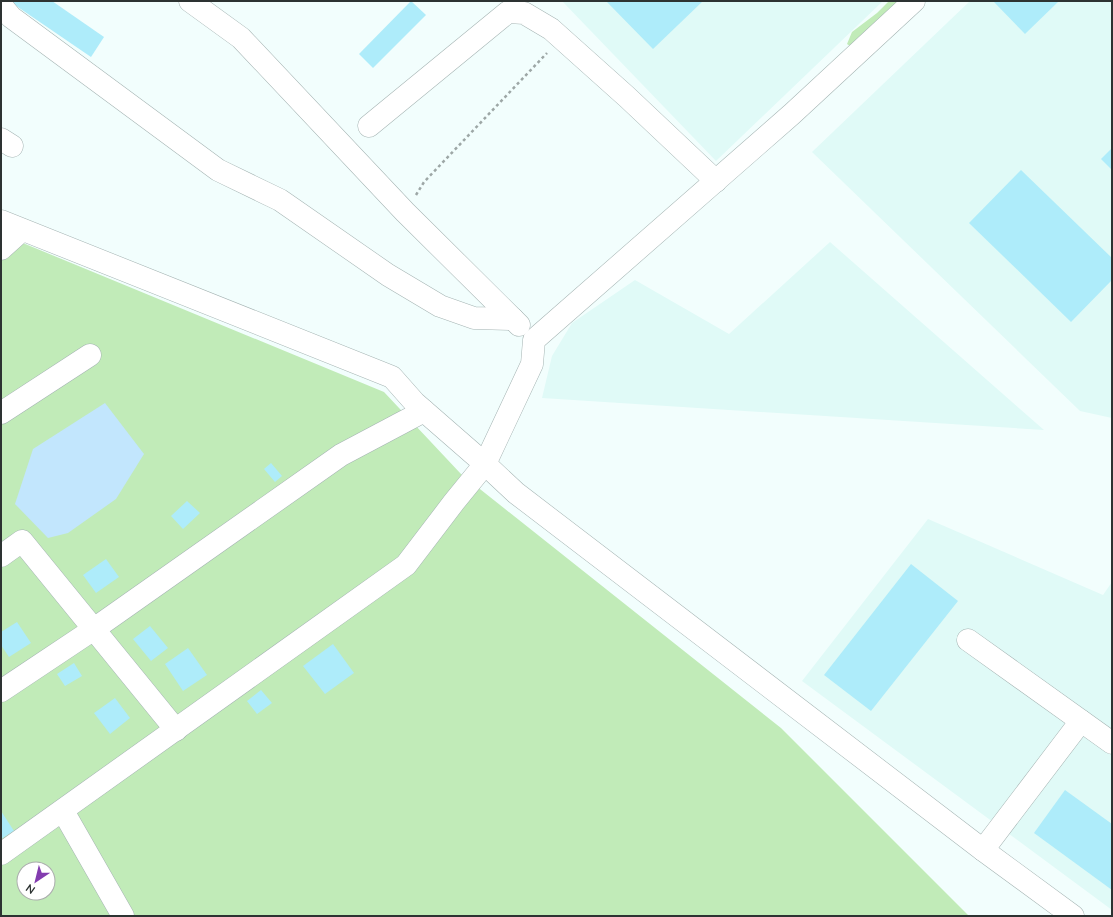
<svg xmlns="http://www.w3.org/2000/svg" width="1113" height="917" viewBox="0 0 1113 917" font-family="'Nunito Sans',sans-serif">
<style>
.built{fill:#e0faf7}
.green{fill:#c1ebb8;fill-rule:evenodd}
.water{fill:#c2e6fd}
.building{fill:#aeecfa}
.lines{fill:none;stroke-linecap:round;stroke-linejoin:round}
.minor-casing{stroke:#a5b4b3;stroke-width:23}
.path{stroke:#9da7a6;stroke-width:2.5;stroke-dasharray:3 3;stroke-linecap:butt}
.minor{stroke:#fff;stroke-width:22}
</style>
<rect width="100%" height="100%" fill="#f2fefd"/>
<g class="built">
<polygon points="562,1 883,1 716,161"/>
<polygon points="970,1 1112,1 1112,418 1080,411 812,152"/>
<polygon points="830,242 1044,430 542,398 552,356 572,323 635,280 729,334"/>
<polygon points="928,519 1103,595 1112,582 1112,910 802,681"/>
</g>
<g class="green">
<polygon points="889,1 908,1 856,50 847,44 852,32 877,13"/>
<path d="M1 234 384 392 461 474 781 728 969 916H1ZM24 869H48V893H24Z"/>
</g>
<polygon class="water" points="105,403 144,454 116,499 68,533 48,538 15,504 33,449"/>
<g class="building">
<polygon points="9,1 52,1 104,37 91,57"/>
<polygon points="411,1 426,15 373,68 359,54"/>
<polygon points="606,1 703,1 653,49"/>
<polygon points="993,1 1059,1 1025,34"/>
<polygon points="1112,148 1112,170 1101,159"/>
<polygon points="1021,170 1112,258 1112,280 1071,322 969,223"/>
<polygon points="271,463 282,476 275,482 264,469"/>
<polygon points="187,501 200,513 183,529 171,516"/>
<polygon points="106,559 119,577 96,593 83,575"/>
<polygon points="911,564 958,601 871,711 824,675"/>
<polygon points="17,622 31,643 9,657 1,645 1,632"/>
<polygon points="150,626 168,648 151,661 133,639"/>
<polygon points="333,644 354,673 325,694 303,666"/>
<polygon points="188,648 207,675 183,691 165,664"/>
<polygon points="74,663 82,676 65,686 57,674"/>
<polygon points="261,690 272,703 257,714 247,701"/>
<polygon points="115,698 130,718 110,734 94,713"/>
<polygon points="1065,790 1112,824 1112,890 1034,833"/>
<polygon points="1,811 14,831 1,839"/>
</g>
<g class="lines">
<defs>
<g id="minor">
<polyline points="190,1 241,38 405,212 519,325"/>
<polyline points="1,5 11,17 218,170 280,200 388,275 440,306 474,318 513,319"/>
<polyline points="369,126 508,12 524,13 551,29 627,97 716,181"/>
<polyline points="1,139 12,146"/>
<polyline points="1,221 392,377 415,403 485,464 516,493 983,850 1073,916"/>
<polyline points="1,249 22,230"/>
<polyline points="1,413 90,355"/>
<polyline points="1,556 22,541 176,730"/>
<polyline points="968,640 1112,743"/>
<polyline points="1,691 94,629 341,455 424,411"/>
<polyline points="63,811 123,916"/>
<polyline points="983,850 1081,721"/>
<polyline points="1,854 406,565 454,502 485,464 532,364 534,340 792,114 914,1"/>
</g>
</defs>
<use href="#minor" class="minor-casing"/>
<polyline class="path" points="416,195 424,182 547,53"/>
<use href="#minor" class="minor"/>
</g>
<rect width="1113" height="917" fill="none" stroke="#2d3332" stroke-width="4"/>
<g transform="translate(36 881) rotate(215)"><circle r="19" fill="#ffffff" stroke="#abadad"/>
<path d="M0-3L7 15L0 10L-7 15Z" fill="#833caf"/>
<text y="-6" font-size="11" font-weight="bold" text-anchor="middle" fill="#2d3332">N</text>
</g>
</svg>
